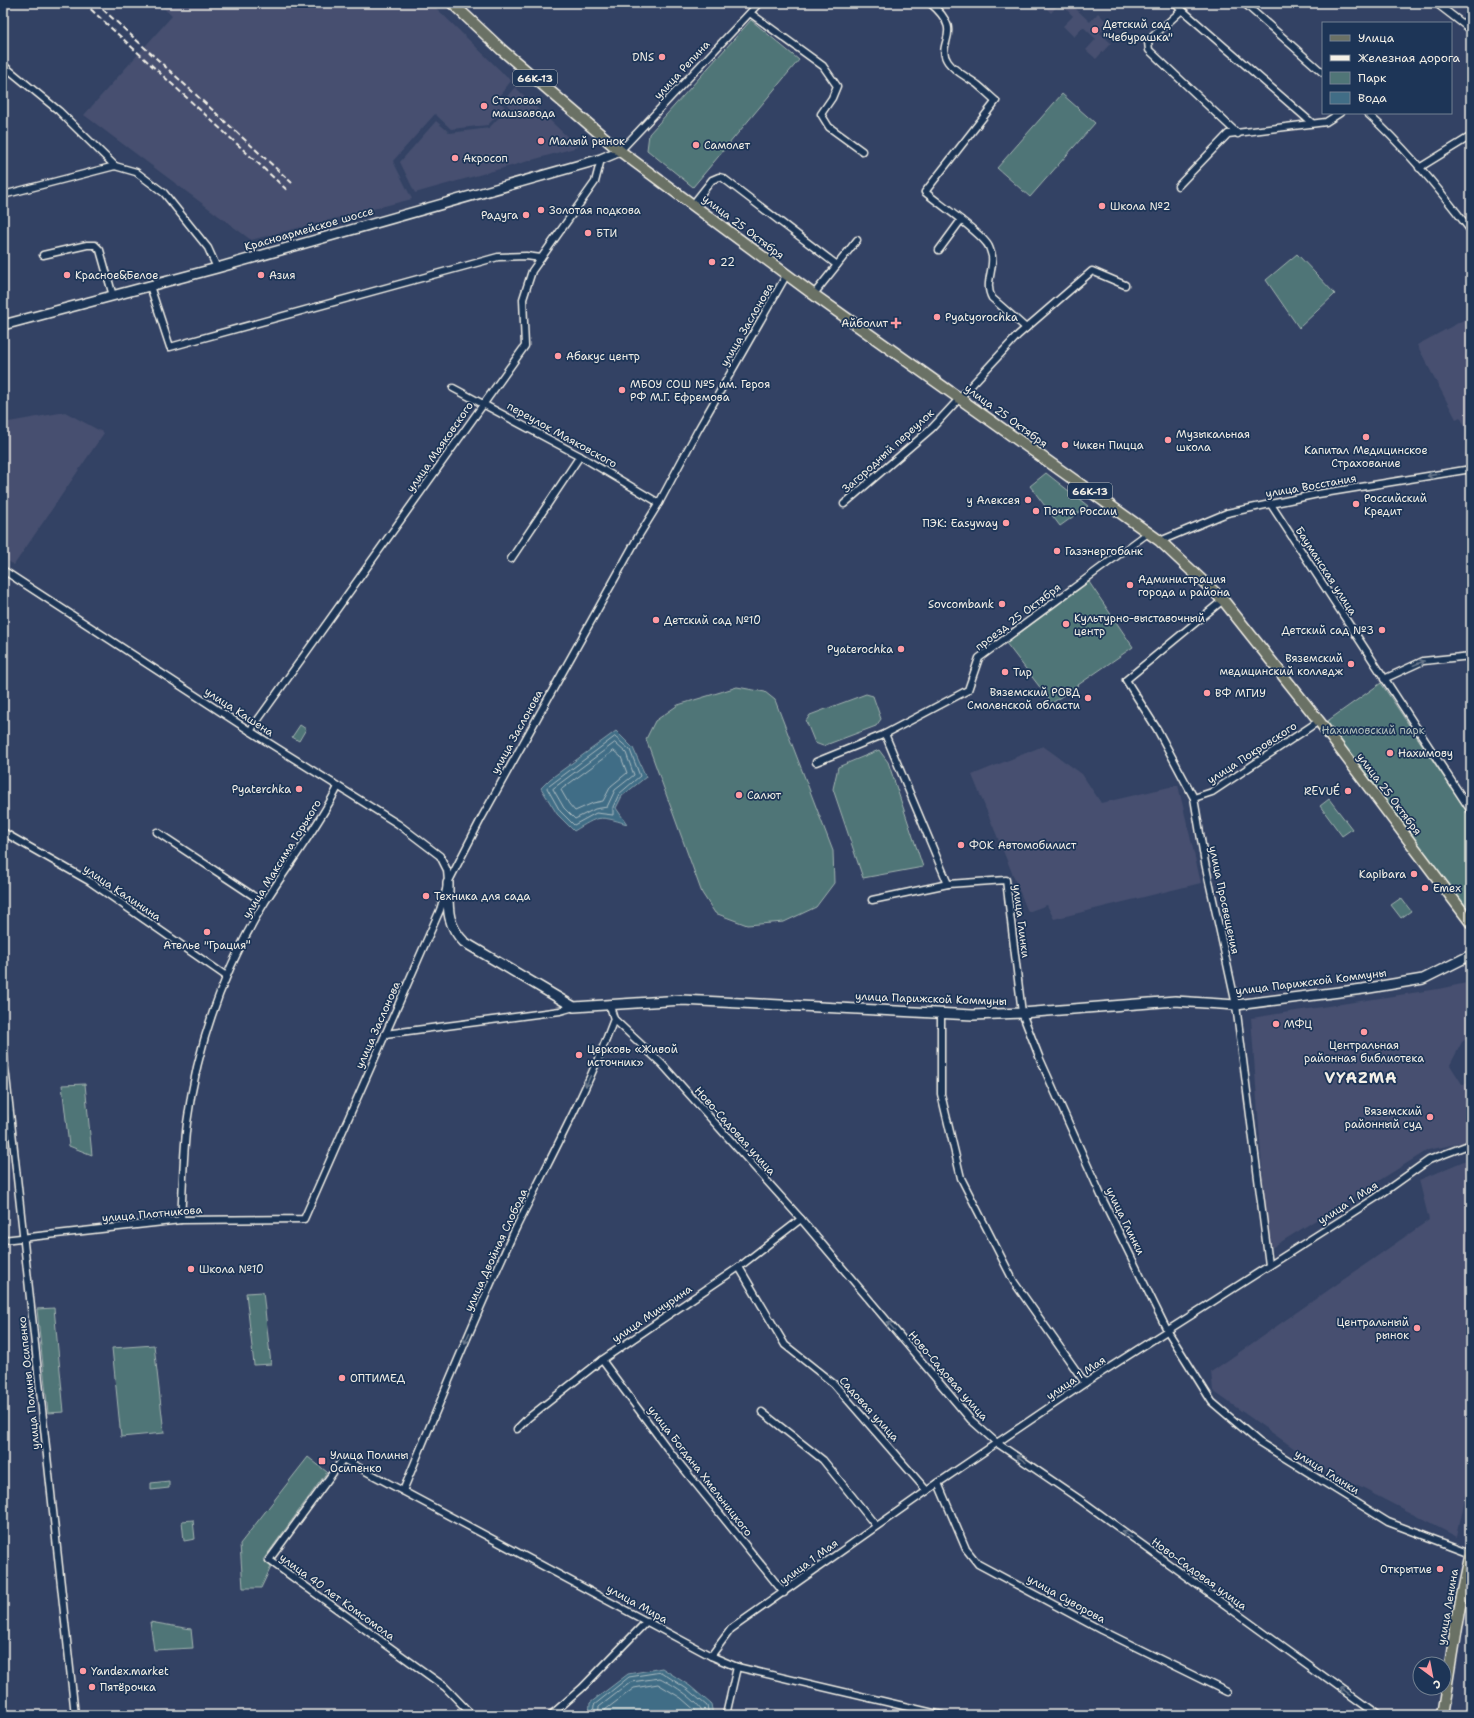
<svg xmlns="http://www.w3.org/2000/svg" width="1474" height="1718" viewBox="0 0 1474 1718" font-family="'Shantell Sans',sans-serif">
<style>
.built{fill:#464f6f}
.green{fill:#507577;stroke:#a2b3b0}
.water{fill:#416d86;stroke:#89a2ad}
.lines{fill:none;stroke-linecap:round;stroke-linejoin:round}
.shore{stroke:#acbcc1;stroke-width:1}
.street-casing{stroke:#f4f1e8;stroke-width:9}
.secondary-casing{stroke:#f4f1e8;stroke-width:12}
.primary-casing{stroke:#f4f1e8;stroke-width:13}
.street{stroke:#1d3557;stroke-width:6}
.secondary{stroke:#1d3557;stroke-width:9}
.primary{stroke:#6b7165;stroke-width:10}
.rail{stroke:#f4f1e8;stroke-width:2;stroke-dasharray:6 3;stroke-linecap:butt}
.oneway{stroke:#68778a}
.poi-dot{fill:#ff9aa2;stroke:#1d3557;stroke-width:1.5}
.labels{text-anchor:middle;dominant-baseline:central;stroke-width:3.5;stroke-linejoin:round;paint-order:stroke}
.shield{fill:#1d3557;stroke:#b4b9bc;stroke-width:1}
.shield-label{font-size:10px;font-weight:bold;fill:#f4f1e8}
.poi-label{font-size:11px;fill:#f4f1e8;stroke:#1d3557;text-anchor:start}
.street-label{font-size:11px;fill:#f4f1e8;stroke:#1d3557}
.park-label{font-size:11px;fill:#b2bfbb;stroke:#1d3557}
.district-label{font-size:15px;font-weight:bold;letter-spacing:1px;fill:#f4f1e8;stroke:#1d3557}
</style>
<rect width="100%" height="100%" fill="#334264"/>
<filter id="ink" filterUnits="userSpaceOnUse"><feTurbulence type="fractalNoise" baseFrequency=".025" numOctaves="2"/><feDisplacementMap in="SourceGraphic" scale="8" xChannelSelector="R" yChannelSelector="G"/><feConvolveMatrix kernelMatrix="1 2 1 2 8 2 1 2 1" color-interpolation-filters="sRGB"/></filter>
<g filter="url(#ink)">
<g class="built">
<polygon points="158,3 431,3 511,81 497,99 505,107 488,125 451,129 435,114 393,161 412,199 251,240 84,115 172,16"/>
<polygon points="1041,3 1080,3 1075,8 1090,22 1098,13 1109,24 1100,33 1111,43 1096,59 1086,50 1096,39 1083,27 1074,37 1063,26 1073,16 1060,3 1051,13"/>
<polygon points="515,87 578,147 415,193 400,162 436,121 450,133 489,128 509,107 504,100"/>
<polygon points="1471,316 1471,423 1465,426 1460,417 1456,419 1417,345"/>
<polygon points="65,412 104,433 14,565 3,558 3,423"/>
<polygon points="1043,746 1082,774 1101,803 1178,785 1201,883 1054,919 1047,905 1028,912 972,775"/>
<polygon points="1471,982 1471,1036 1462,1042 1450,1065 1462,1084 1471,1083 1471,1141 1428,1150 1268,1250 1251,1018 1438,989"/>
<polygon points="1471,1158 1471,1470 1457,1537 1319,1466 1213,1391 1211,1372 1429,1220 1419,1180"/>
</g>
<g class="green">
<polygon points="751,20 799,60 693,187 647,150 649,134"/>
<polygon points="1062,94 1095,123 1030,197 997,168"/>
<polygon points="1297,254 1335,294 1299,328 1266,280"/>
<polygon points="1046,473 1088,506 1060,526 1030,486"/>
<polygon points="1089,582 1133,647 1052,703 1006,643"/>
<polygon points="1381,683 1471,818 1471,915 1326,722"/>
<polygon points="737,687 765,692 775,700 833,851 834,883 816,907 784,922 747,925 715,913 702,893 646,739 655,721 678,705"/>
<polygon points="866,694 873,696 881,719 876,726 823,746 815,743 806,721 810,715"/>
<polygon points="300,725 306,729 299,741 292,737"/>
<polygon points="879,750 888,762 923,867 863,878 833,789 838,767"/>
<polygon points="1329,799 1352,829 1342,836 1320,806"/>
<polygon points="1401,898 1411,911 1401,918 1391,905"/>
<polygon points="85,1084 92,1155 69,1146 62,1085"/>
<polygon points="263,1292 271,1364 254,1365 246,1293"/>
<polygon points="54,1308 64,1412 48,1413 37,1309"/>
<polygon points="154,1345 164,1433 121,1437 112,1348"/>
<polygon points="308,1457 327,1472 263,1560 271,1567 261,1588 243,1588 240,1544"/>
<polygon points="169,1481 169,1488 151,1490 151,1483"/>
<polygon points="193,1520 195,1539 184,1541 182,1521"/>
<polygon points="150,1622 191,1629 193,1648 154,1650"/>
</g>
<g class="water">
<path d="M616 731 633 748 646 777 622 796 616 808 627 824C598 815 599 816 574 831L557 814 541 788 550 779Z"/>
<polygon points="662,1668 690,1686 711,1704 713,1715 589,1715 590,1703 628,1674"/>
</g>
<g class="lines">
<g class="shore">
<polygon points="615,737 630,750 640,776 619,794 613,807 613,815 596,813 574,825 560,811 547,788"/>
<polygon points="615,743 626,753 634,775 615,790 607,807 595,809 575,819 564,808 553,789"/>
<polygon points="614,751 621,757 627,773 611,786 603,801 593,803 575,811 569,804 561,790"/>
<polyline points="593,1715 594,1705 629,1677 661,1672 687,1689 707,1706 709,1715"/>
<path d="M598 1715 599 1707 631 1682 660 1678C672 1684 701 1702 704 1715"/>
<polyline points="604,1715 605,1710 634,1688 658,1684 681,1698 697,1712 698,1715"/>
</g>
<defs>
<g id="street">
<path d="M930 3C967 34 934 42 948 62 955 72 969 78 978 85 984 90 990 96 996 101L925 192C938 203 983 234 989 247 990 249 991 253 992 256 994 271 984 284 992 298L1026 328"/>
<polyline points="1174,3 1312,123"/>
<polyline points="1244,3 1323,73"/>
<polyline points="1436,3 1471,30"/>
<polyline points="1182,10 1151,38 1148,42 1149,50 1238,134"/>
<polyline points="750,13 823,66 837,86 832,98 821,114 829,127 862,151"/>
<polyline points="3,65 59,111 115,166"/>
<path d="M1367 113C1406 148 1440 190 1471 231"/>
<polyline points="620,151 759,3"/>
<polyline points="1419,168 1471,136"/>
<polyline points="1178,186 1228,134 1326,122 1340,113"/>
<polyline points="3,195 115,166 136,172 164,193 208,248 217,268"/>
<polyline points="693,204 712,180 719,177 723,178 837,265"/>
<polyline points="939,250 961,220"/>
<polyline points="43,255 87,245 95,245 100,250 113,296"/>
<polyline points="150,286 170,347 498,257 526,256 541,258"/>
<polyline points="814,294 857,240"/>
<polyline points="453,388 580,456 659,503"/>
<polyline points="1270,503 1471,811"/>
<polyline points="844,504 932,428 1018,335 1092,271 1125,285"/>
<polyline points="1160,541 1227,513 1318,494 1471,469"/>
<polyline points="511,559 580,456"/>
<polyline points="3,570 250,731 398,824 440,856 447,870 448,882"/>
<polyline points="1223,600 1126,680 1157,729 1194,798 1205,863 1236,1005 1269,1265"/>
<polyline points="1384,679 1423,661 1471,656"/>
<polyline points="250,731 525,346 523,299 532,271 595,182 601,159"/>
<polyline points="816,762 885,734"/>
<polyline points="1194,798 1212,792 1319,721"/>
<polyline points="3,832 89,881 226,976"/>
<polyline points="157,832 264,903"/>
<polyline points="948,884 885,734 968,690 979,658 1148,533"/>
<polyline points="872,900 948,884 1006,880 1022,1013 1040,1059 1104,1202 1167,1330 1212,1402 1259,1442 1388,1522 1470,1553"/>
<polyline points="610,1006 614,1019 662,1064 801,1219 971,1420 997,1443 1082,1501 1377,1715"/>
<polyline points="941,1013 941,1094 961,1178 1014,1282 1085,1383"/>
<polyline points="385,1034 560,1011 574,1007"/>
<polyline points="3,1048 75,1715"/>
<path d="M181 1220C183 1188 183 1155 187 1123 197 1045 224 969 265 902 289 864 317 828 338 787"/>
<polyline points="3,1240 181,1220 304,1219 440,910 448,883 482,817 638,537 659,503 698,430 787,274"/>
<polyline points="739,1267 785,1345 834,1384 927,1491"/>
<polyline points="602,1360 667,1448 784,1593"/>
<polyline points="762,1412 823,1460 876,1526"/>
<polyline points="517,1429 528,1418 602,1360 739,1267 801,1219"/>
<polyline points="938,1483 966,1549 978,1564 1101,1630 1227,1692"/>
<path d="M403 1491C439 1404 475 1316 515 1230 549 1160 587 1092 614 1019"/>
<polyline points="711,1656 731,1629 938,1483 1085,1383 1377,1197 1429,1160 1471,1144"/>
<polyline points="472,1715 445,1687 269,1560 343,1459 711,1656 737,1667 942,1715"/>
<polyline points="551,1715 582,1688 647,1621"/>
<polyline points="726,1715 737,1667"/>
</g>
<g id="secondary">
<polyline points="3,325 217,268 601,159 620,151"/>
<path d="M448 883C448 907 446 924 464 942L574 1007 682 1000 973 1015 1022 1013 1175 1001 1236 1005 1363 989 1423 979 1471 955"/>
</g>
<g id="primary">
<polyline points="452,3 502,50 620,151 817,297 1160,541 1223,600 1319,721 1471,923"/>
<polyline points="1442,1715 1459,1610 1471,1551"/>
</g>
</defs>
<use href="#street" class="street-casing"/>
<use href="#secondary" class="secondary-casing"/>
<use href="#primary" class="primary-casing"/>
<use href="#street" class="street"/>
<use href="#secondary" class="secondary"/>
<use href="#primary" class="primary"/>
<g class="rail">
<polyline points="84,3 287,190"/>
<polyline points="96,3 292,183"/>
</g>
</g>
<defs><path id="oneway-shaft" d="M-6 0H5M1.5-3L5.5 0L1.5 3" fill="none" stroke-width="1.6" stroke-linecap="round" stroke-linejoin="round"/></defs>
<g class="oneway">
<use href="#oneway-shaft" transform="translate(1433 475) rotate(170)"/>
<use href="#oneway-shaft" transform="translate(1419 663) rotate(-21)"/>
<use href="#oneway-shaft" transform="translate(588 1081) rotate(115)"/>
<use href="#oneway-shaft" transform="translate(891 1326) rotate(-130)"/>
<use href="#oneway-shaft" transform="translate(467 1338) rotate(114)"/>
<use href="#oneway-shaft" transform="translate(1021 1459) rotate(-145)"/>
<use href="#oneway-shaft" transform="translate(1127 1534) rotate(-144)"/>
<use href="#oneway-shaft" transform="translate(1345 1692) rotate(-145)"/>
</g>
</g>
<g class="poi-dot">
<circle cx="1095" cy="30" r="4"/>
<circle cx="662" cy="57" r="4"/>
<circle cx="484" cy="106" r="4"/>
<circle cx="541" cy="141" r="4"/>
<circle cx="696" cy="145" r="4"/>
<circle cx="455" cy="158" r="4"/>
<circle cx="1102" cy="206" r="4"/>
<circle cx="541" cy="210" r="4"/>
<circle cx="526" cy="215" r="4"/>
<circle cx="588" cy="233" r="4"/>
<circle cx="712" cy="262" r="4"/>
<circle cx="67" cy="275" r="4"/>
<circle cx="261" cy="275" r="4"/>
<circle cx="937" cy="317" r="4"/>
<path d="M894 317h4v4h4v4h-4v4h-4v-4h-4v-4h4z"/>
<circle cx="558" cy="356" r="4"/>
<circle cx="622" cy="390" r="4"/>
<circle cx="1366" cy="437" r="4"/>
<circle cx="1168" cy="440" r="4"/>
<circle cx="1065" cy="445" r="4"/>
<circle cx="1028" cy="500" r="4"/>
<circle cx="1356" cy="504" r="4"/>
<circle cx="1036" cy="511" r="4"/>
<circle cx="1006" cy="523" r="4"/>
<circle cx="1057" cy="551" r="4"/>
<circle cx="1130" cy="585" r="4"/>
<circle cx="1002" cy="604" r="4"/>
<circle cx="656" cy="620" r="4"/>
<circle cx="1066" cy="624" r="4"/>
<circle cx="1382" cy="630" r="4"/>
<circle cx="901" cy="649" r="4"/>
<circle cx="1351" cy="664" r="4"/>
<circle cx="1005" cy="672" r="4"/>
<circle cx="1207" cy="693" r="4"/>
<circle cx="1088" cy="698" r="4"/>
<circle cx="1390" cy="753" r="4"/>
<circle cx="299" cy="789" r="4"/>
<circle cx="1348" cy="791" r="4"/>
<circle cx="739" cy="795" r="4"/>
<circle cx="961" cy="845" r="4"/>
<circle cx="1414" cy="874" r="4"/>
<circle cx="1425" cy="888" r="4"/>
<circle cx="426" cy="896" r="4"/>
<circle cx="207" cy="932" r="4"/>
<circle cx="1276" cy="1024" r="4"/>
<circle cx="1364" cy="1032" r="4"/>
<circle cx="579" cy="1055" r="4"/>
<circle cx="1430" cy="1117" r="4"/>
<circle cx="191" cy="1269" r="4"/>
<circle cx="1417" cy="1328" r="4"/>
<circle cx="342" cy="1378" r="4"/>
<rect x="318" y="1457" width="8" height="8" rx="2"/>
<circle cx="1440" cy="1569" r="4"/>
<circle cx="83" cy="1671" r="4"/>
<circle cx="92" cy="1687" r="4"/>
</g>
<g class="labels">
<g class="shield">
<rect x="513" y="70" width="44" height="16" rx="3"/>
<rect x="1068" y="483" width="44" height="16" rx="3"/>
</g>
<g class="shield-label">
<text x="535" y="78">66К-13</text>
<text x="1090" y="491">66К-13</text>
</g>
<g class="poi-label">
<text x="1103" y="24">Детский сад<tspan x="1103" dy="13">"Чебурашка"</tspan></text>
<text x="654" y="57" text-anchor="end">DNS</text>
<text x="492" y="100">Столовая<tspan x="492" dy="13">машзавода</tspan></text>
<text x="549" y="141">Малый рынок</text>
<text x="704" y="145">Самолет</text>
<text x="463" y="158">Акросоп</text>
<text x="1110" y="206">Школа №2</text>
<text x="549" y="210">Золотая подкова</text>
<text x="518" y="215" text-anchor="end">Радуга</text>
<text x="596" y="233">БТИ</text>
<text x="720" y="262">22</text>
<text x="75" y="275">Красное&amp;Белое</text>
<text x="269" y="275">Азия</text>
<text x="945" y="317">Pyatyorochka</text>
<text x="888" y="323" text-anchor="end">Айболит</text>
<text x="566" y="356">Абакус центр</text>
<text x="630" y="384">МБОУ СОШ №5 им. Героя<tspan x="630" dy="13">РФ М.Г. Ефремова</tspan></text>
<text x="1176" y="434">Музыкальная<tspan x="1176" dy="13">школа</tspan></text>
<text x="1073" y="445">Чикен Пицца</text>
<text x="1366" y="450" text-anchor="middle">Капитал Медицинское<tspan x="1366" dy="13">Страхование</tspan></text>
<text x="1364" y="498">Российский<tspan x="1364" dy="13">Кредит</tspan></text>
<text x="1020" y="500" text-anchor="end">у Алексея</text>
<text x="1044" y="511">Почта России</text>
<text x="998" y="523" text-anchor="end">ПЭК: Easyway</text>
<text x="1065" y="551">Газэнергобанк</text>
<text x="1138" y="579">Администрация<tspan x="1138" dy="13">города и района</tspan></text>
<text x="994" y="604" text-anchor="end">Sovcombank</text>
<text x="1074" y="618">Культурно-выставочный<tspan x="1074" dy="13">центр</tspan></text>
<text x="664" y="620">Детский сад №10</text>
<text x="1374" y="630" text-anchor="end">Детский сад №3</text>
<text x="893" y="649" text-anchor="end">Pyaterochka</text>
<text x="1343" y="658" text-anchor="end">Вяземский<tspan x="1343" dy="13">медицинский колледж</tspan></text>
<text x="1013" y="672">Тир</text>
<text x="1080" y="692" text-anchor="end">Вяземский РОВД<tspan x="1080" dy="13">Смоленской области</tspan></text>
<text x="1215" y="693">ВФ МГИУ</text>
<text x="1398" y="753">Нахимову</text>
<text x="291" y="789" text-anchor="end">Pyaterchka</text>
<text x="1340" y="791" text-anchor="end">REVUÉ</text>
<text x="747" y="795">Салют</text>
<text x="969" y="845">ФОК Автомобилист</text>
<text x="1406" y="874" text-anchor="end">Kapibara</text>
<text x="1433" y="888">Emex</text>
<text x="434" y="896">Техника для сада</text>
<text x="207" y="945" text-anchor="middle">Ателье "Грация"</text>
<text x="1284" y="1024">МФЦ</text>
<text x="1364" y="1045" text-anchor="middle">Центральная<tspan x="1364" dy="13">районная библиотека</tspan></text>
<text x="587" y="1049">Церковь «Живой<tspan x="587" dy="13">источник»</tspan></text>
<text x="1422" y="1111" text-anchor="end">Вяземский<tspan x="1422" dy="13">районный суд</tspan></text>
<text x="199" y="1269">Школа №10</text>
<text x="1409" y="1322" text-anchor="end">Центральный<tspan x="1409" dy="13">рынок</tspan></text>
<text x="350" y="1378">ОПТИМЕД</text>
<text x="330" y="1455">Улица Полины<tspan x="330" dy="13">Осипенко</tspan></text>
<text x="1432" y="1569" text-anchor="end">Открытие</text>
<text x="91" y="1671">Yandex.market</text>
<text x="100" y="1687">Пятёрочка</text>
</g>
<g class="street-label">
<text transform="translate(682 70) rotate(-47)">улица Репина</text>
<text transform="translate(743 227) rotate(37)">улица 25 Октября</text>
<text transform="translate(309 229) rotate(-16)">Красноармейское шоссе</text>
<text transform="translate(747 325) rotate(-60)">улица Заслонова</text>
<text transform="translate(1006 416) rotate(36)">улица 25 Октября</text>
<text transform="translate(562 435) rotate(29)">переулок Маяковского</text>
<text transform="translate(440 447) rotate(-55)">улица Маяковского</text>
<text transform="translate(888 451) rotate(-42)">Загородный переулок</text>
<text transform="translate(1311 486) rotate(-10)">улица Восстания</text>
<text transform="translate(1326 571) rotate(57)">Бауманская улица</text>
<text transform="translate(1018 617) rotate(-37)">проезд 25 Октября</text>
<text transform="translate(239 712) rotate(33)">улица Кашена</text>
<text transform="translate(517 732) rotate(-61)">улица Заслонова</text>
<text transform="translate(1252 753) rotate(-33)">улица Покровского</text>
<text transform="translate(1389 794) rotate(53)">улица 25 Октября</text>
<text transform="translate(282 859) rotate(-58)">улица Максима Горького</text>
<text transform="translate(122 893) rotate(34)">улица Калинина</text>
<text transform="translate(1224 900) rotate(78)">улица Просвещения</text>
<text transform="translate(1021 921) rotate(83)">улица Глинки</text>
<text transform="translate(1311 982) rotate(-7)">улица Парижской Коммуны</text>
<text transform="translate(931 999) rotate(2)">улица Парижской Коммуны</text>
<text transform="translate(378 1025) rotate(-66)">улица Заслонова</text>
<text transform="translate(735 1131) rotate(48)">Ново-Садовая улица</text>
<text transform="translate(1348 1203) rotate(-33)">улица 1 Мая</text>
<text transform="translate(152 1214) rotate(-5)">улица Плотникова</text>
<text transform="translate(1125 1221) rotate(64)">улица Глинки</text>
<text transform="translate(496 1250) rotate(-65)">улица Двойная Слобода</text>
<text transform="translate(652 1314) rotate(-34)">улица Мичурина</text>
<text transform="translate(948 1376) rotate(49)">Ново-Садовая улица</text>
<text transform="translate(1076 1378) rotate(-34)">улица 1 Мая</text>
<text transform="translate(29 1383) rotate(-96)">улица Полины Осипенко</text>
<text transform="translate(869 1409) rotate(48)">Садовая улица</text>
<text transform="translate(700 1471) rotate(52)">улица Богдана Хмельницкого</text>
<text transform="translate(1327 1472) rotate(32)">улица Глинки</text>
<text transform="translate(809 1562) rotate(-36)">улица 1 Мая</text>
<text transform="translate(1199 1574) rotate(36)">Ново-Садовая улица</text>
<text transform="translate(337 1597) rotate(36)">улица 40 лет Комсомола</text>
<text transform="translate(1066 1599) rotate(29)">улица Суворова</text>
<text transform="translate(637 1604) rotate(29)">улица Мира</text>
<text transform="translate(1448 1607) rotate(-80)">улица Ленина</text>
</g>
<g class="park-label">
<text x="1373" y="730">Нахимовский парк</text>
</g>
<g class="district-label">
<text x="1361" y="1078">VYAZMA</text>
</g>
</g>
<rect width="1474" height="1718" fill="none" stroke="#1d3557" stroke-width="16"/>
<rect x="8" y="8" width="1458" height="1702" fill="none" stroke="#f4f1e8" stroke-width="1.5" filter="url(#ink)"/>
<rect x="1322" y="22" width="130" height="92" fill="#1d3557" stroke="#738091"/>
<rect x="1330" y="35" width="20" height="6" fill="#6b7165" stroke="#738091"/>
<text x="1358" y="42" font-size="12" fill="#f4f1e8">Улица</text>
<rect x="1330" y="55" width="20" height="6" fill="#f4f1e8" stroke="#738091"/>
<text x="1358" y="62" font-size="12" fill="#f4f1e8">Железная дорога</text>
<rect x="1330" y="72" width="20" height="12" fill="#507577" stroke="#738091"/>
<text x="1358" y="82" font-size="12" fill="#f4f1e8">Парк</text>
<rect x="1330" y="92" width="20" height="12" fill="#416d86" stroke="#738091"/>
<text x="1358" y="102" font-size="12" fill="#f4f1e8">Вода</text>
<g transform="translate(1432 1676) rotate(148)"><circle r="19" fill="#1d3557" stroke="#738091"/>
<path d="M0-3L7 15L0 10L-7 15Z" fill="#ff9aa2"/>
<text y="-6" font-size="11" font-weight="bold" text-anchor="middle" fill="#f4f1e8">С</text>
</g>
</svg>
